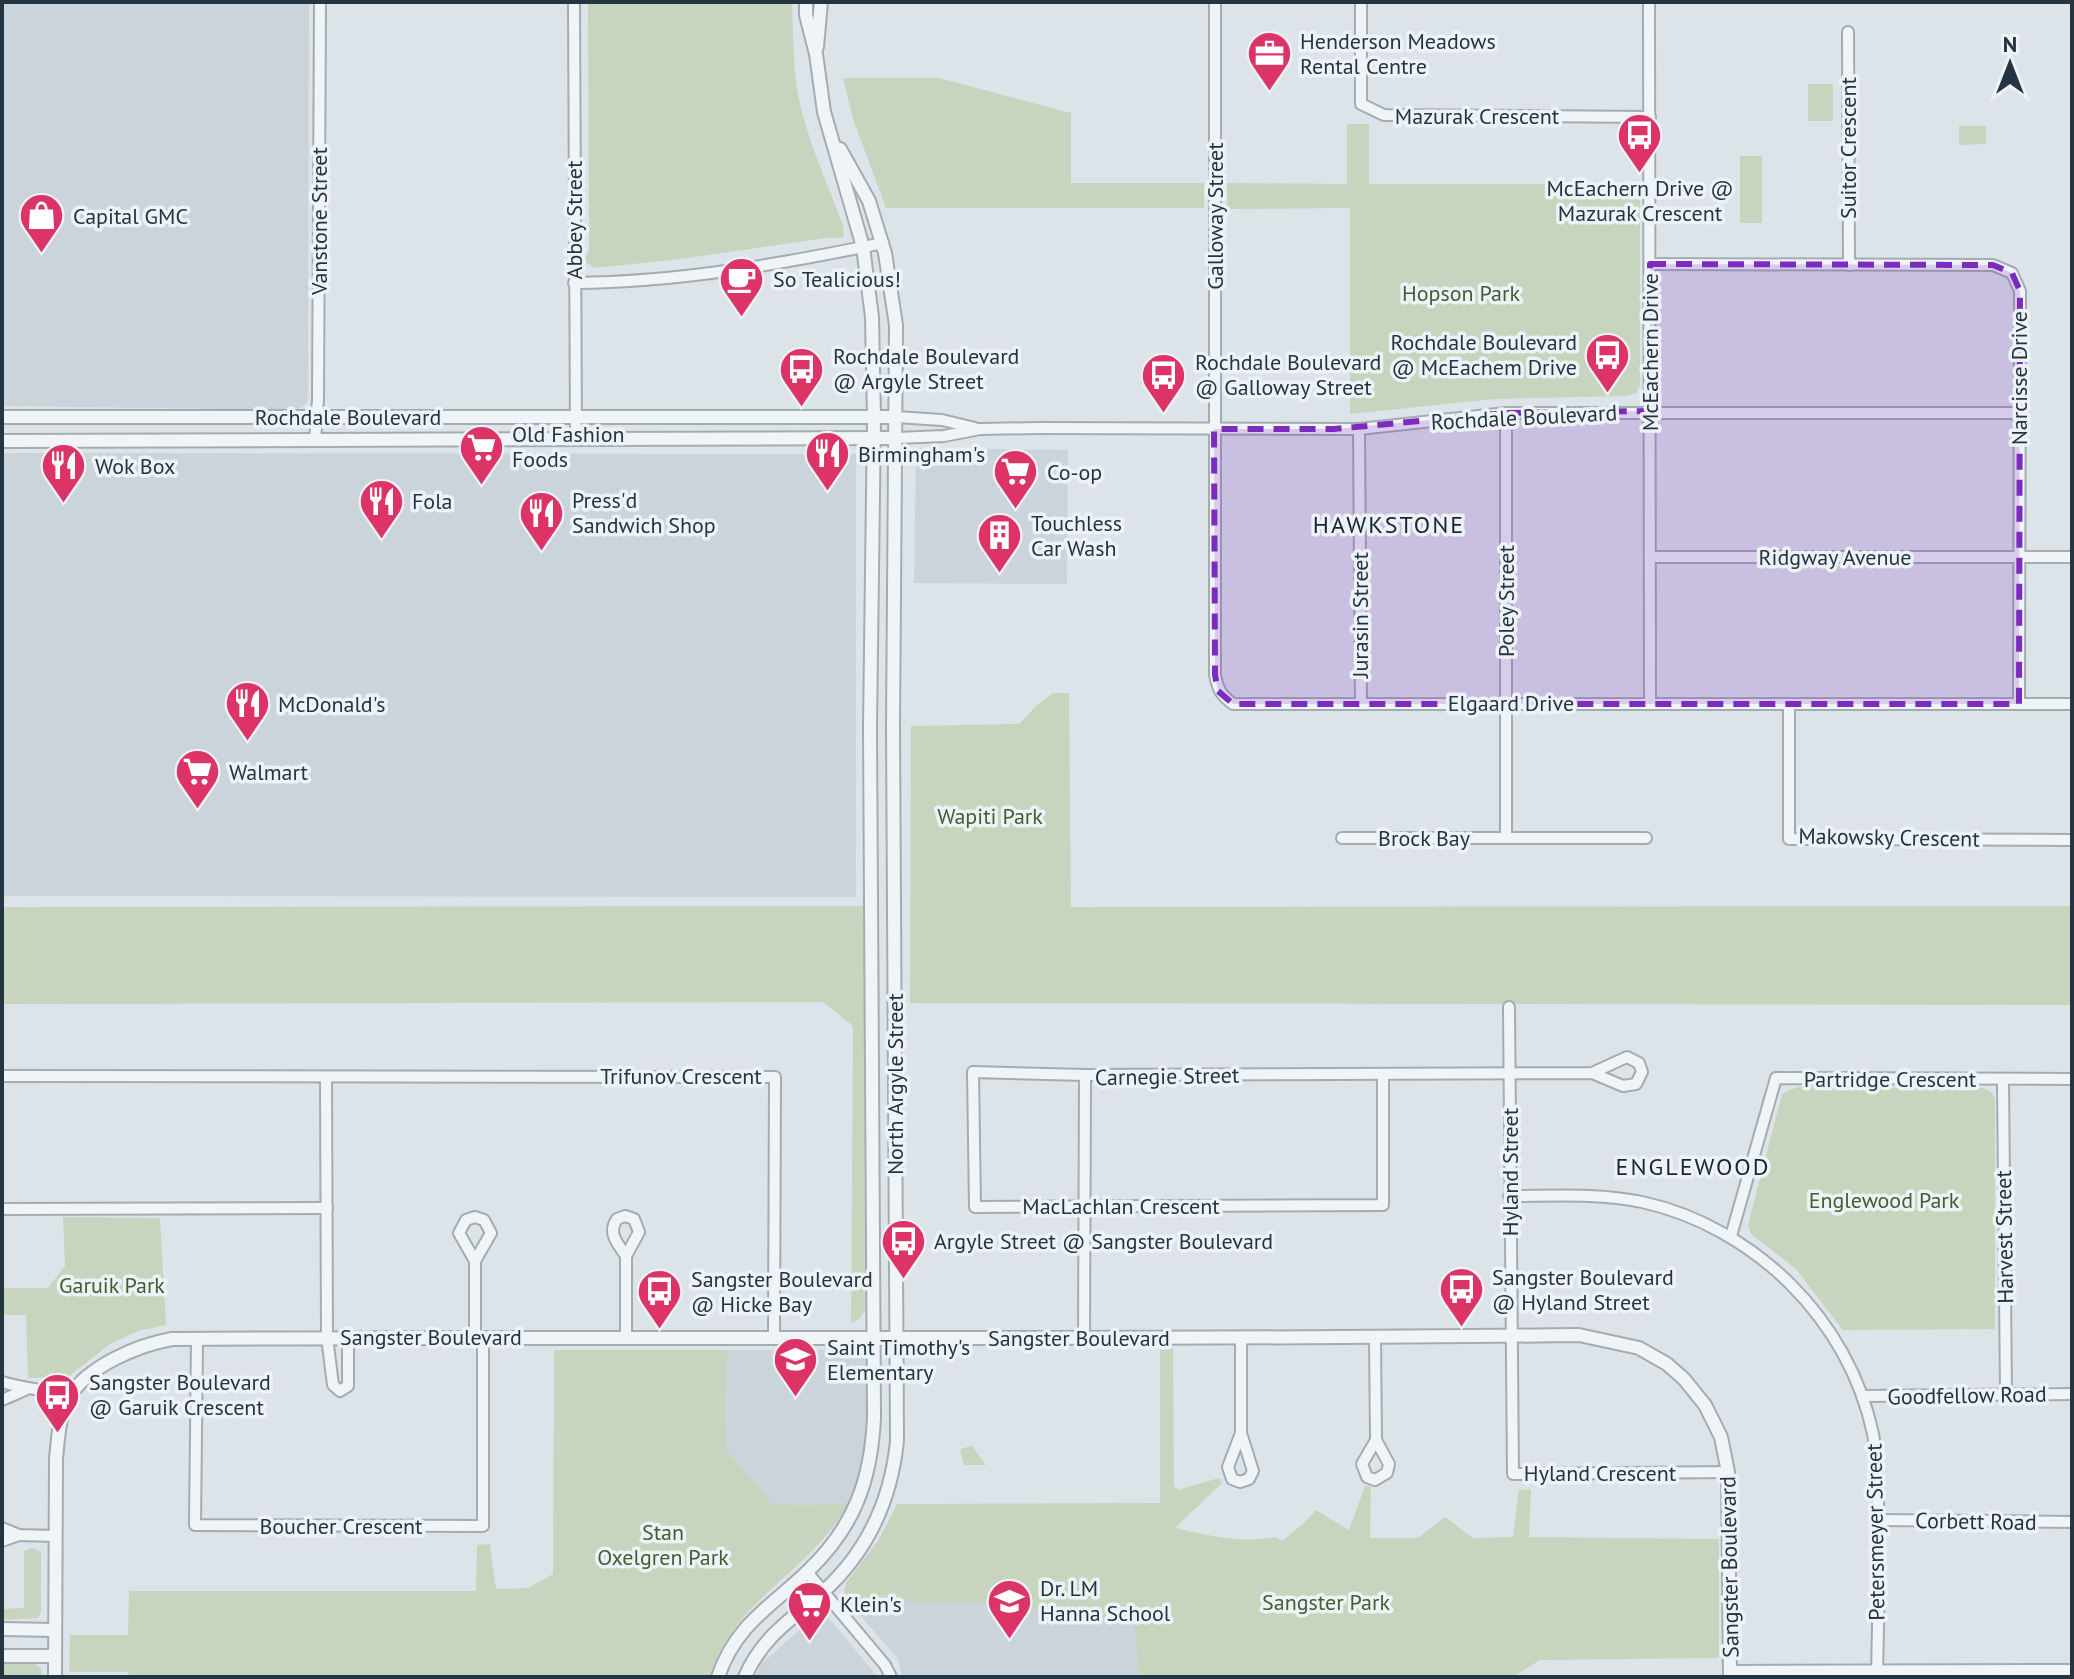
<svg xmlns="http://www.w3.org/2000/svg" width="2074" height="1679" viewBox="0 0 2074 1679" font-family="'PT Sans',sans-serif">
<style>
.built{fill:#cbd3db}
.green{fill:#c7d4be}
.lines{fill:none;stroke-linecap:round;stroke-linejoin:round}
.minor-casing{stroke:#a2acb3;stroke-width:14}
.tertiary-casing{stroke:#a2acb3;stroke-width:16}
.minor{stroke:#f1f4f7;stroke-width:10}
.tertiary{stroke:#f1f4f7;stroke-width:12}
.marked{fill:#7b2cbf;fill-opacity:0.2;stroke:#7b2cbf;stroke-width:6;stroke-dasharray:16 10;stroke-linejoin:round}
.labels{text-anchor:middle;dominant-baseline:central;stroke-width:7;stroke-linejoin:round;paint-order:stroke}
.poi-label{font-size:22px;fill:#253441;stroke:#edf2f6;text-anchor:start}
.street-label{font-size:22px;fill:#253441;stroke:#edf2f6}
.park-label{font-size:22px;fill:#415f31;stroke:#edf2f6}
.neighbourhood-label{font-size:24px;letter-spacing:2px;fill:#182532;stroke:#edf2f6}
</style>
<rect width="100%" height="100%" fill="#dde4e9"/>
<g class="built">
<polygon points="2,2 309,2 308,392 307,401 303,407 295,410 2,406"/>
<polygon points="916,448 1068,450 1067,584 914,583"/>
<polygon points="2,453 856,454 856,897 2,896"/>
<polygon points="727,1350 857,1350 866,1358 866,1440 861,1467 848,1504 774,1505 726,1450"/>
<polygon points="860,1602 961,1602 1134,1621 1139,1677 902,1677 898,1659 852,1606"/>
<polygon points="822,1610 878,1677 756,1677 760,1665"/>
</g>
<g class="green">
<path d="M588 2H792C793 31 793 61 797 89 805 136 827 181 843 226L844 236 841 238H826L681 259 594 268 586 262V257L589 251Z"/>
<polygon points="843,78 939,78 1071,113 1071,183 1204,183 1204,208 886,208 853,119"/>
<rect x="1808" y="84" width="25" height="37"/>
<polygon points="1347,124 1369,124 1369,184 1640,184 1640,385 1636,393 1627,396 1494,399 1350,414 1350,208 1227,209 1227,183 1347,184"/>
<polygon points="1959,126 1986,126 1986,144 1959,145"/>
<rect x="1740" y="156" width="22" height="67"/>
<polygon points="1053,693 1069,693 1071,907 2072,906 2072,1005 910,1003 911,726 1019,724 1037,705"/>
<polygon points="864,906 865,1310 860,1318 851,1323 853,1026 823,1002 2,1004 2,907"/>
<polygon points="1797,1087 1984,1088 1992,1093 1995,1099 1995,1329 1843,1330 1796,1269 1751,1234 1748,1226 1750,1217 1782,1094"/>
<polygon points="63,1217 160,1218 166,1325 138,1331 110,1344 68,1377 28,1378 26,1315 2,1315 2,1288 48,1288 65,1266"/>
<path d="M1160 1348H1173L1174 1486 1178 1490 1219 1478 1222 1483 1175 1528C1208 1535 1241 1544 1275 1537L1282 1541 1304 1523 1316 1510 1349 1530 1365 1486H1371L1370 1538H1418L1445 1517 1473 1538 1513 1537 1519 1490 1531 1489 1529 1537 1719 1539V1658L1540 1660 1513 1677H1139L1134 1621 961 1602H860L852 1606 844 1595 846 1583 878 1541 897 1504 1160 1503Z"/>
<path d="M554 1350H727L726 1450 774 1505 848 1504C813 1570 731 1601 710 1677H129L128 1672H69L70 1635H128L129 1591H476L477 1545 490 1544 496 1589 528 1588 553 1574Z"/>
<polygon points="972,1446 986,1465 964,1465 960,1449"/>
<polygon points="31,1548 41,1552 41,1611 38,1618 2,1620 2,1609 24,1608 24,1551"/>
<polygon points="2,1662 34,1663 41,1669 42,1677 2,1677"/>
</g>
<g class="lines">
<defs>
<g id="minor">
<polyline points="574,2 576,438"/>
<path d="M1215 2V675C1218 690 1221 695 1233 704H2072"/>
<polyline points="1361,2 1361,104 1384,115 1650,117"/>
<polyline points="1649,2 1650,703"/>
<polyline points="1848,32 1849,265"/>
<polyline points="1650,264 1993,265 2012,273 2020,291 2019,704"/>
<path d="M574 283C679 282 781 264 883 243"/>
<polyline points="1506,413 1506,838"/>
<polyline points="896,417 942,420 975,428"/>
<polyline points="1359,429 1361,704"/>
<polyline points="896,438 944,436 980,429 1039,428 1359,429 1506,413 2019,413"/>
<polyline points="315,440 318,400 320,2"/>
<polyline points="1650,557 2072,557"/>
<polyline points="1789,704 1789,839 2072,840"/>
<polyline points="1342,838 1646,838"/>
<polyline points="1509,1007 1513,1474 1728,1472"/>
<polyline points="1085,1075 973,1072 975,1207 1383,1205 1383,1074"/>
<polyline points="2,1076 775,1077 774,1337"/>
<polyline points="326,1078 327,1337 333,1385 340,1391 348,1386 348,1338"/>
<polyline points="2003,1080 2006,1394"/>
<path d="M1509 1196C1553 1196 1598 1193 1642 1202 1755 1227 1849 1320 1873 1434 1876 1450 1876 1467 1877 1483 1881 1547 1878 1612 1877 1677"/>
<polyline points="2,1209 327,1208"/>
<polyline points="1731,1236 1776,1078 2072,1079"/>
<polyline points="475,1261 491,1233 484,1220 475,1217 466,1220 459,1233 475,1261 475,1337"/>
<polyline points="1375,1336 1376,1440 1389,1464 1387,1473 1375,1480 1367,1477 1362,1464 1376,1440"/>
<path d="M626 1337V1256L639 1232 634 1219 625 1216 617 1219C607 1233 618 1244 626 1256"/>
<polyline points="1084,1338 1085,1075 1592,1073 1623,1086 1636,1084 1642,1072 1639,1063 1627,1057 1592,1073"/>
<polyline points="197,1339 195,1525 483,1526 483,1337"/>
<path d="M2 1382C25 1389 47 1390 70 1396"/>
<polyline points="1862,1396 2072,1394"/>
<polyline points="2,1400 25,1390"/>
<polyline points="1241,1433 1228,1467 1232,1479 1240,1482 1249,1479 1253,1471 1241,1433 1241,1338"/>
<polyline points="1879,1520 2072,1522"/>
<polyline points="2,1528 19,1535 55,1536"/>
<polyline points="2,1541 19,1535"/>
<polyline points="807,1572 885,1665 891,1677"/>
<polyline points="1731,1671 2072,1670"/>
</g>
<g id="tertiary">
<polyline points="817,47 821,2"/>
<polyline points="2,417 896,417"/>
<polyline points="2,441 896,438"/>
<polyline points="2,1629 55,1630"/>
<polyline points="2,1656 55,1656"/>
<path d="M55 1677 56 1459C58 1439 59 1415 69 1397 88 1366 138 1345 172 1339 641 1336 1110 1341 1579 1335L1639 1348 1667 1364 1684 1379 1705 1405 1721 1437 1728 1472 1730 1677"/>
<path d="M718 1677C736 1624 771 1607 808 1571 854 1527 871 1481 874 1418L870 727 874 418 872 317 863 247 824 112 816 54 806 15V2"/>
<path d="M745 1677C762 1637 791 1620 823 1592 868 1551 891 1500 897 1441L893 727 896 325 885 253 869 201 840 149"/>
</g>
</defs>
<use href="#minor" class="minor-casing"/>
<use href="#tertiary" class="tertiary-casing"/>
<use href="#minor" class="minor"/>
<use href="#tertiary" class="tertiary"/>
</g>
<path class="marked" d="M1650 264 1993 265 2012 273 2020 291 2019 704H1233L1218 691 1215 675 1214 429H1334L1506 413 1650 411Z"/>
<defs>
<symbol id="office-pin" viewBox="-11 -11 22 30"><path d="M0 17L-7.5 6A9.5 9.5 0 1 1 7.5 6Z" fill="#dd3468" stroke="#edf2f6"/><path d="M-6-3h4V-5.5h4V-3h4V5H-6ZM-1-4.5V-3h2v-1.5ZM-6 0V1H6V0Z" fill="#fff"/></symbol>
<symbol id="bus-pin" viewBox="-11 -11 22 30"><path d="M0 17L-7.5 6A9.5 9.5 0 1 1 7.5 6Z" fill="#dd3468" stroke="#edf2f6"/><path d="M-5-6H5V4H4V6H2V4H-2V6H-4V4H-5ZM-3.5-4V0h7V-4ZM-3.5 1.2v1.5H-2V1.2ZM2 1.2v1.5H3.5V1.2Z" fill="#fff"/></symbol>
<symbol id="shop-pin" viewBox="-11 -11 22 30"><path d="M0 17L-7.5 6A9.5 9.5 0 1 1 7.5 6Z" fill="#dd3468" stroke="#edf2f6"/><path d="M-5-2.5h2.3a2.7 3.5 0 0 1 5.4 0H5L5.5 6h-11ZM-1.5-2.5h3a1.5 2.3 0 0 0-3 0Z" fill="#fff"/></symbol>
<symbol id="cafe-pin" viewBox="-11 -11 22 30"><path d="M0 17L-7.5 6A9.5 9.5 0 1 1 7.5 6Z" fill="#dd3468" stroke="#edf2f6"/><path d="M-5.5-4.5H6V0H3Q3 3.5 0 3.5H-2.5Q-5.5 3.5-5.5 0ZM3-3.2v2h1.7v-2ZM-6 4.5H4V6H-6Z" fill="#fff"/></symbol>
<symbol id="supermarket-pin" viewBox="-11 -11 22 30"><path d="M0 17L-7.5 6A9.5 9.5 0 1 1 7.5 6Z" fill="#dd3468" stroke="#edf2f6"/><path d="M-6-5.5h2.5l.6 2H6L4.5 2H-2.5L-4.4-4H-6ZM-1.5 3.2a1.3 1.3 0 1 0 .1 0ZM3 3.2a1.3 1.3 0 1 0 .1 0Z" fill="#fff"/></symbol>
<symbol id="restaurant-pin" viewBox="-11 -11 22 30"><path d="M0 17L-7.5 6A9.5 9.5 0 1 1 7.5 6Z" fill="#dd3468" stroke="#edf2f6"/><path d="M-5-6h1v4h1v-4h1v4h1v-4h1v5L-1.5 .5V6h-2V.5L-5-1ZM5-6V6H3V1.5H1.5Q1.5-4 5-6Z" fill="#fff"/></symbol>
<symbol id="building-pin" viewBox="-11 -11 22 30"><path d="M0 17L-7.5 6A9.5 9.5 0 1 1 7.5 6Z" fill="#dd3468" stroke="#edf2f6"/><path d="M-4-6H4V6H1V3H-1V6H-4ZM-2.5-4.3h1.7v1.8h-1.7ZM.8-4.3h1.7v1.8H.8ZM-2.5-1h1.7V.8h-1.7ZM.8-1h1.7V.8H.8Z" fill="#fff"/></symbol>
<symbol id="school-pin" viewBox="-11 -11 22 30"><path d="M0 17L-7.5 6A9.5 9.5 0 1 1 7.5 6Z" fill="#dd3468" stroke="#edf2f6"/><path d="M0-5L7-2L0 1L-7-2ZM-4 1L0 2.5L4 1V4Q0 6-4 4Z" fill="#fff"/></symbol>
</defs>
<g fill-rule="evenodd">
<use href="#office-pin" x="1244" y="28" width="51" height="69"/>
<use href="#bus-pin" x="1614" y="110" width="51" height="69"/>
<use href="#shop-pin" x="16" y="190" width="51" height="69"/>
<use href="#cafe-pin" x="716" y="254" width="51" height="69"/>
<use href="#bus-pin" x="1582" y="330" width="51" height="69"/>
<use href="#bus-pin" x="776" y="344" width="51" height="69"/>
<use href="#bus-pin" x="1138" y="350" width="51" height="69"/>
<use href="#supermarket-pin" x="456" y="422" width="51" height="69"/>
<use href="#restaurant-pin" x="802" y="428" width="51" height="69"/>
<use href="#restaurant-pin" x="38" y="440" width="51" height="69"/>
<use href="#supermarket-pin" x="990" y="446" width="51" height="69"/>
<use href="#restaurant-pin" x="356" y="476" width="51" height="69"/>
<use href="#restaurant-pin" x="516" y="488" width="51" height="69"/>
<use href="#building-pin" x="974" y="510" width="51" height="69"/>
<use href="#restaurant-pin" x="222" y="678" width="51" height="69"/>
<use href="#supermarket-pin" x="172" y="746" width="51" height="69"/>
<use href="#bus-pin" x="878" y="1216" width="51" height="69"/>
<use href="#bus-pin" x="1436" y="1264" width="51" height="69"/>
<use href="#bus-pin" x="634" y="1266" width="51" height="69"/>
<use href="#school-pin" x="770" y="1334" width="51" height="69"/>
<use href="#bus-pin" x="32" y="1370" width="51" height="69"/>
<use href="#school-pin" x="984" y="1576" width="51" height="69"/>
<use href="#supermarket-pin" x="784" y="1578" width="51" height="69"/>
</g>
<g class="labels">
<g class="poi-label">
<text x="1300" y="41">Henderson Meadows<tspan x="1300" dy="25">Rental Centre</tspan></text>
<text x="1640" y="188" text-anchor="middle">McEachern Drive @<tspan x="1640" dy="25">Mazurak Crescent</tspan></text>
<text x="73" y="216">Capital GMC</text>
<text x="773" y="279">So Tealicious!</text>
<text x="1577" y="342" text-anchor="end">Rochdale Boulevard<tspan x="1577" dy="25">@ McEachem Drive</tspan></text>
<text x="833" y="356">Rochdale Boulevard<tspan x="833" dy="25">@ Argyle Street</tspan></text>
<text x="1195" y="362">Rochdale Boulevard<tspan x="1195" dy="25">@ Galloway Street</tspan></text>
<text x="512" y="434">Old Fashion<tspan x="512" dy="25">Foods</tspan></text>
<text x="858" y="454">Birmingham's</text>
<text x="95" y="466">Wok Box</text>
<text x="1047" y="472">Co-op</text>
<text x="572" y="500">Press'd<tspan x="572" dy="25">Sandwich Shop</tspan></text>
<text x="412" y="501">Fola</text>
<text x="1031" y="523">Touchless<tspan x="1031" dy="25">Car Wash</tspan></text>
<text x="278" y="704">McDonald's</text>
<text x="229" y="772">Walmart</text>
<text x="934" y="1241">Argyle Street @ Sangster Boulevard</text>
<text x="1492" y="1277">Sangster Boulevard<tspan x="1492" dy="25">@ Hyland Street</tspan></text>
<text x="691" y="1279">Sangster Boulevard<tspan x="691" dy="25">@ Hicke Bay</tspan></text>
<text x="827" y="1347">Saint Timothy's<tspan x="827" dy="25">Elementary</tspan></text>
<text x="89" y="1382">Sangster Boulevard<tspan x="89" dy="25">@ Garuik Crescent</tspan></text>
<text x="1040" y="1588">Dr. LM<tspan x="1040" dy="25">Hanna School</tspan></text>
<text x="840" y="1604">Klein's</text>
</g>
<g class="street-label">
<text x="1477" y="116">Mazurak Crescent</text>
<text transform="translate(1848 148) rotate(-90)">Suitor Crescent</text>
<text transform="translate(1215 216) rotate(-90)">Galloway Street</text>
<text transform="translate(574 220) rotate(-90)">Abbey Street</text>
<text transform="translate(319 221) rotate(-90)">Vanstone Street</text>
<text transform="translate(1650 352) rotate(-90)">McEachern Drive</text>
<text transform="translate(2019 378) rotate(-90)">Narcisse Drive</text>
<text x="348" y="417">Rochdale Boulevard</text>
<text transform="translate(1524 417) rotate(-3)">Rochdale Boulevard</text>
<text x="1835" y="557">Ridgway Avenue</text>
<text transform="translate(1506 601) rotate(-90)">Poley Street</text>
<text transform="translate(1360 615) rotate(-90)">Jurasin Street</text>
<text x="1511" y="703">Elgaard Drive</text>
<text transform="translate(1889 837) rotate(1)">Makowsky Crescent</text>
<text x="1424" y="838">Brock Bay</text>
<text x="681" y="1076">Trifunov Crescent</text>
<text transform="translate(1167 1076) rotate(-1)">Carnegie Street</text>
<text x="1890" y="1079">Partridge Crescent</text>
<text transform="translate(895 1084) rotate(-90)">North Argyle Street</text>
<text transform="translate(1510 1172) rotate(-90)">Hyland Street</text>
<text x="1121" y="1206">MacLachlan Crescent</text>
<text transform="translate(2004 1237) rotate(-91)">Harvest Street</text>
<text x="431" y="1337">Sangster Boulevard</text>
<text x="1079" y="1338">Sangster Boulevard</text>
<text transform="translate(1967 1395) rotate(-1)">Goodfellow Road</text>
<text x="1600" y="1473">Hyland Crescent</text>
<text transform="translate(1976 1521) rotate(1)">Corbett Road</text>
<text x="341" y="1526">Boucher Crescent</text>
<text transform="translate(1875 1532) rotate(-91)">Petersmeyer Street</text>
<text transform="translate(1729 1567) rotate(-91)">Sangster Boulevard</text>
</g>
<g class="park-label">
<text x="1461" y="293">Hopson Park</text>
<text x="990" y="816">Wapiti Park</text>
<text x="1884" y="1200">Englewood Park</text>
<text x="112" y="1285">Garuik Park</text>
<text x="663" y="1532">Stan<tspan x="663" dy="25">Oxelgren Park</tspan></text>
<text x="1326" y="1602">Sangster Park</text>
</g>
<g class="neighbourhood-label">
<text x="1389" y="524">HAWKSTONE</text>
<text x="1693" y="1166">ENGLEWOOD</text>
</g>
</g>
<rect width="2074" height="1679" fill="none" stroke="#253441" stroke-width="8"/>
<g transform="translate(2010 64)" stroke="#edf2f6" stroke-width="6" paint-order="stroke">
<path d="M0-6L14 30L0 20L-14 30Z" fill="#253441"/>
<text y="-12" font-size="22" font-weight="bold" text-anchor="middle" fill="#253441">N</text>
</g>
</svg>
